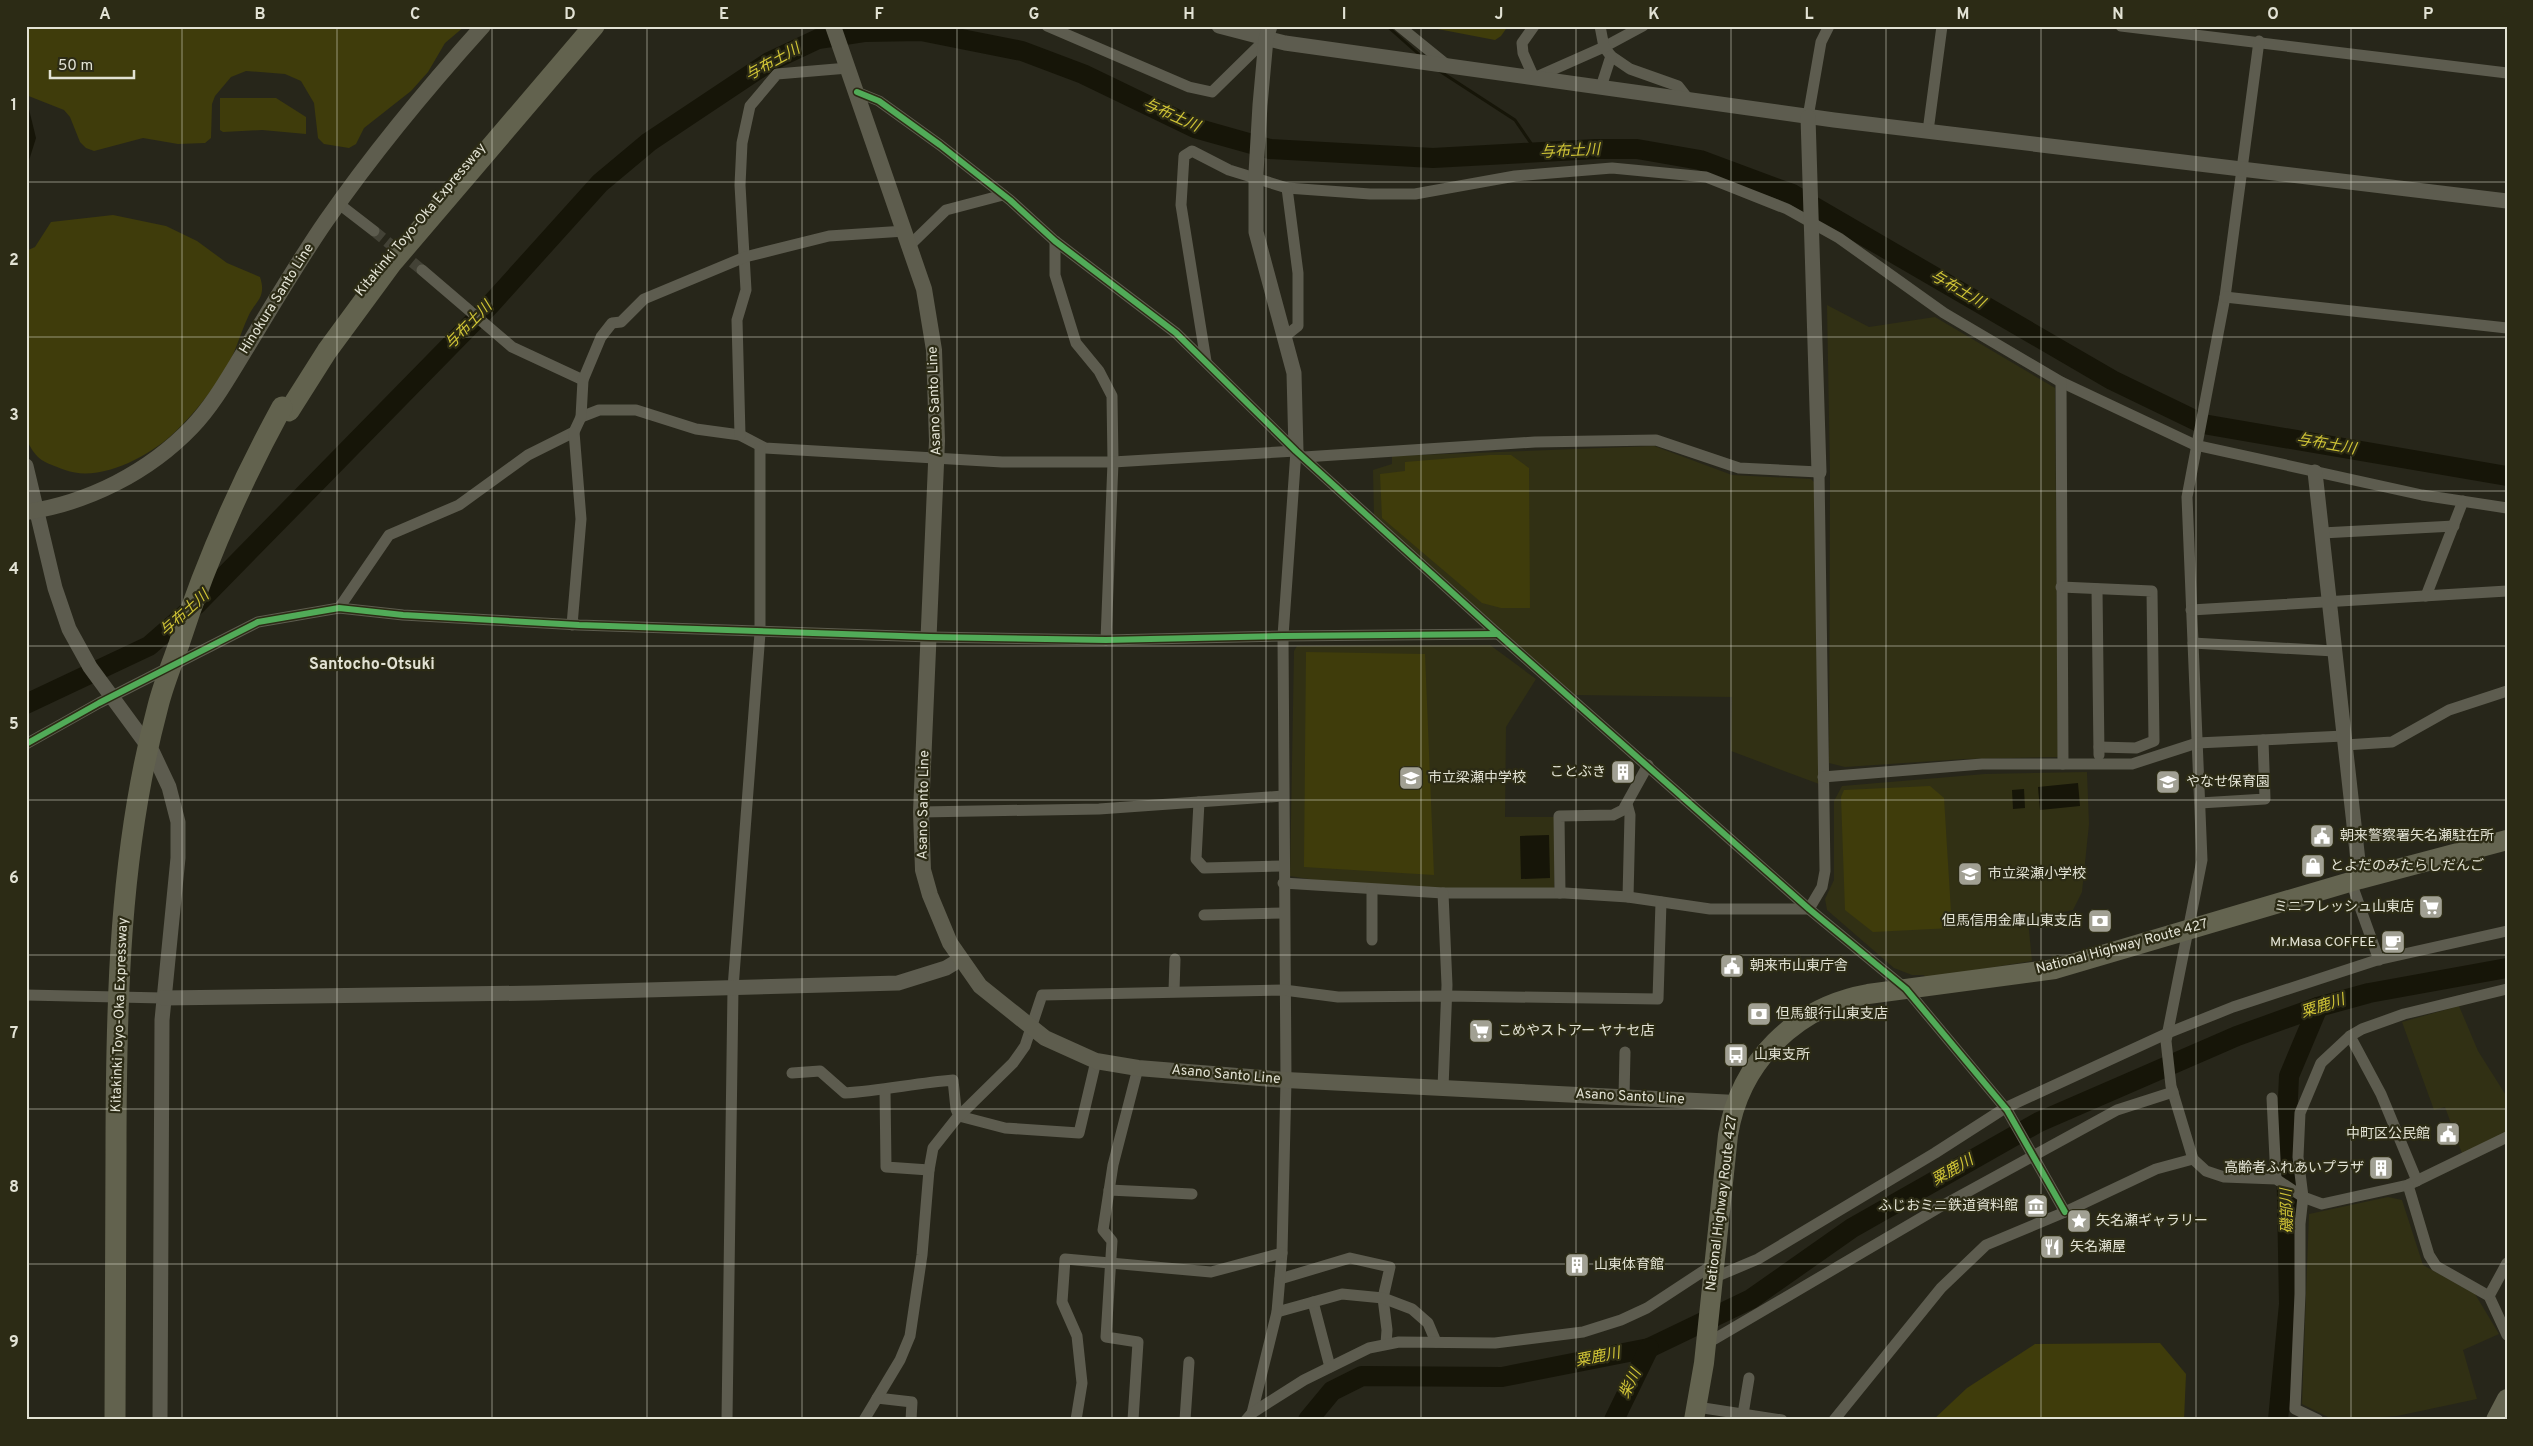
<svg xmlns="http://www.w3.org/2000/svg" width="2533" height="1446" viewBox="0 0 2533 1446" font-family="Overpass,'Noto Sans JP',sans-serif">
<style>
.built{fill:#313014}
.green{fill:#3f3c0b}
.water{fill:#161508}
.lines{fill:none;stroke-linecap:round;stroke-linejoin:round}
.stream{stroke:#161508;stroke-width:3}
.river{stroke:#161508;stroke-width:20}
.minor-tunnel{stroke:#434236;stroke-width:11;stroke-dasharray:11 5.5;stroke-linecap:butt}
.minor{stroke:#5d5c4f;stroke-width:11}
.tertiary{stroke:#5d5c4f;stroke-width:15}
.secondary{stroke:#5e5d4e;stroke-width:16}
.trunk{stroke:#646450;stroke-width:20}
.motorway{stroke:#62624e;stroke-width:21}
.motorway-bridge{stroke:#62624e;stroke-width:21}
.cycleway-casing{stroke:#2c2b15;stroke-width:9}
.cycleway{stroke:#51ab58;stroke-width:6}
.grid{fill:none;stroke:#e2e2d4;stroke-width:1;stroke-opacity:0.55}
.labels{text-anchor:middle;dominant-baseline:central;stroke-width:4.5;stroke-linejoin:round;paint-order:stroke}
.street-label{font-size:14px;fill:#e2e2d4;stroke:#2c2b15}
.poi-label{font-size:14px;fill:#e2e2d4;stroke:#2c2b15;text-anchor:start}
.water-label{font-size:15px;font-style:italic;fill:#d1c536;stroke:#2c2b15}
.quarter-label{font-size:16px;font-weight:bold;fill:#e2e2d4;stroke:#2c2b15}
.neatline{fill:none;stroke:#e2e2d4;stroke-width:2}
.grid-label{font-size:16px;text-anchor:middle;font-weight:bold;fill:#e2e2d4}
</style>
<rect width="100%" height="100%" fill="#27261a"/>
<g class="built">
<polygon points="1827,305 1869,327 1935,317 2055,388 2058,757 1964,759 1845,767 1829,763 1830,474"/>
<polygon points="1654,446 1732,475 1811,479 1814,482 1819,784 1731,751 1732,697 1573,695 1374,516 1373,470 1392,464 1392,456"/>
<polygon points="1490,645 1536,679 1506,727 1505,817 1556,817 1554,889 1448,889 1328,882 1290,876 1294,651 1297,646"/>
<polygon points="2087,772 2089,824 2082,892 2073,910 2028,920 2032,961 1926,978 1924,975 1912,975 1894,968 1827,910 1825,899 1834,880 1834,801 1842,786 1985,774"/>
<polygon points="2459,1006 2478,1051 2507,1097 2507,1133 2463,1156 2445,1107 2434,1110 2402,1022"/>
<polygon points="2388,1197 2402,1200 2423,1265 2475,1294 2499,1334 2463,1350 2477,1399 2397,1416 2334,1420 2302,1404 2309,1214"/>
</g>
<g class="green">
<polygon points="26,26 465,26 445,43 428,72 411,91 364,128 356,144 349,148 324,144 318,138 314,103 301,81 285,74 246,71 231,77 215,96 212,104 211,138 205,143 178,144 143,138 94,151 86,148 80,142 70,117 64,110 26,95"/>
<polygon points="1422,26 1508,26 1501,36 1495,40"/>
<polygon points="220,98 276,98 306,117 306,134 262,130 223,132 220,130"/>
<path d="M113 215 166 226 197 241 227 263 260 277C267 298 255 301 248 317 240 334 235 354 225 370 211 392 194 414 175 432 150 456 100 483 65 470 42 461 38 462 26 439V251L35 247 51 222Z"/>
<polygon points="1490,455 1511,455 1529,468 1530,608 1501,608 1482,603 1382,518 1380,474 1405,471 1405,462"/>
<polygon points="1306,652 1425,654 1434,875 1304,867"/>
<polygon points="1930,786 1944,798 1952,928 1873,932 1845,910 1841,797 1844,790"/>
<polygon points="2160,1343 2186,1374 2184,1420 1933,1420 1967,1388 2035,1344"/>
</g>
<g class="water">
<polygon points="26,97 36,138 26,170"/>
<polygon points="2078,783 2080,806 2040,810 2038,787"/>
<polygon points="2024,789 2025,808 2013,809 2012,790"/>
<polygon points="1549,835 1550,878 1521,879 1520,836"/>
</g>
<g class="lines">
<g class="stream">
<polyline points="1387,26 1422,57"/>
<polyline points="1438,70 1515,120 1537,152"/>
</g>
<g class="river">
<polyline points="26,704 149,646 196,605 490,305 600,183 649,142 769,62 818,39 864,32 921,31 1022,51 1083,74 1195,128 1270,149 1433,158 1596,149 1637,149 1700,160 1792,194 2112,380 2203,424 2507,476"/>
<polyline points="1308,1420 1332,1391 1362,1376 1502,1377 1649,1348 1751,1299 1852,1228 2039,1122 2237,1036 2318,1007 2369,993 2507,968"/>
<polyline points="1614,1420 1649,1348"/>
<polyline points="2278,1420 2289,1304 2286,1144 2289,1076 2318,1007"/>
</g>
<polyline class="minor-tunnel" points="374,231 422,270"/>
<g class="minor">
<polyline points="1047,26 1189,87 1212,92 1266,39"/>
<polyline points="1399,26 1447,65"/>
<polyline points="1534,26 1522,43 1523,53 1534,78 1604,47 1643,26"/>
<polyline points="1600,26 1604,47 1611,56 1630,69 1678,86 1689,100"/>
<polyline points="2121,26 2507,73"/>
<polyline points="2259,41 2225,297 2187,497 2202,860 2166,1041 2171,1086 2193,1159 2206,1171 2224,1177 2276,1179 2303,1197 2322,1204 2408,1185 2507,1137"/>
<polyline points="1601,87 1611,56"/>
<polyline points="857,92 879,101 940,145 1010,200 1055,241 1176,333 1296,451 1498,634 1809,909 1906,989 2007,1110 2065,1212"/>
<polyline points="1808,117 1821,42 1829,26"/>
<polyline points="1928,131 1942,26"/>
<polyline points="1287,188 1370,194 1415,194 1515,176 1612,168 1706,177 1787,209 1839,238 1944,313 2061,382 2195,445 2422,495 2507,508"/>
<polyline points="339,204 374,231"/>
<polyline points="1055,241 1055,275 1076,343 1099,371 1112,396 1113,462 1106,640"/>
<polyline points="910,245 946,210 1003,195"/>
<polyline points="422,270 512,347 583,380"/>
<polyline points="2225,297 2507,328"/>
<polyline points="1206,361 1181,205 1184,156 1192,151 1229,170 1287,188 1298,273 1298,326 1284,337"/>
<polyline points="2061,382 2063,764"/>
<polyline points="581,417 599,410 636,410 696,429 740,435 765,448 1002,462 1113,462 1296,451"/>
<polyline points="740,435 737,320 746,290 740,185 742,143 750,106 777,74 848,68"/>
<polyline points="1304,457 1535,442 1656,440 1739,468 1819,472 1825,871 1822,887 1809,909"/>
<polyline points="2322,533 2454,526"/>
<polyline points="2061,587 2152,591 2154,741 2136,748 2099,747"/>
<polyline points="2097,589 2099,755"/>
<polyline points="2426,596 2463,501"/>
<polyline points="339,608 389,535 459,505 528,455 574,432"/>
<polyline points="2191,610 2507,591"/>
<polyline points="572,625 581,519 574,432 581,417 583,380 601,337 612,323 621,322 644,299 745,257 829,236 905,231"/>
<polyline points="2193,643 2334,651"/>
<polyline points="26,744 99,703 258,622 339,608 403,615 579,625 930,637 1106,640 1283,636 1498,634"/>
<polyline points="2345,745 2392,742 2449,710 2507,691"/>
<polyline points="1823,777 1982,764 2132,764 2197,743 2344,736"/>
<polyline points="1199,802 1196,859 1204,868 1283,866"/>
<polyline points="2200,803 2265,799 2263,740"/>
<polyline points="1627,804 1630,815 1628,897"/>
<polyline points="921,812 1099,809 1283,796"/>
<polyline points="2351,882 2379,960"/>
<polyline points="1283,883 1443,893 1565,893 1628,897 1710,909 1809,909"/>
<polyline points="1560,893 1559,816 1613,815 1623,810 1648,765"/>
<polyline points="1204,915 1284,913"/>
<polyline points="1372,940 1372,889"/>
<polyline points="1174,991 1175,959"/>
<polyline points="26,995 163,998"/>
<polyline points="2350,1036 2381,1094 2417,1181"/>
<path d="M792 1073 820 1071 845 1093C881 1091 916 1083 953 1080L956 1109 959 1116 1005 1128 1079 1133 1096 1061"/>
<polyline points="1443,1088 1447,985 1443,893"/>
<polyline points="885,1090 886,1167 929,1170"/>
<polyline points="1624,1097 1625,1052"/>
<polyline points="2272,1098 2276,1179"/>
<polyline points="2408,1185 2429,1255 2436,1266 2489,1296 2507,1335"/>
<polyline points="1109,1190 1192,1194"/>
<polyline points="1713,1278 1758,1259 1935,1153 2005,1108 2168,1033 2233,1007 2377,960 2507,931"/>
<polyline points="1280,1279 1350,1258 1390,1267 1383,1298 1387,1330 1386,1344"/>
<polyline points="2489,1296 2507,1263"/>
<polyline points="1313,1302 1330,1367"/>
<polyline points="1277,1312 1342,1294 1383,1298 1412,1309 1428,1323 1436,1342"/>
<polyline points="1706,1344 1938,1208 2117,1110 2173,1092"/>
<polyline points="877,1398 912,1402 911,1420"/>
<polyline points="1697,1407 1782,1420"/>
<polyline points="1252,1413 1277,1312 1282,1253 1286,1080 1283,636 1296,451"/>
<polyline points="727,1420 733,988 760,633 760,447"/>
<polyline points="864,1420 900,1360 910,1336 922,1255 929,1170 933,1148 956,1119 1013,1063 1025,1046 1042,995 1284,990 1338,997 1446,996 1658,999 1661,902"/>
<polyline points="1076,1420 1082,1383 1077,1336 1062,1302 1065,1259 1211,1272 1282,1253"/>
<polyline points="1133,1420 1138,1342 1106,1337 1112,1241 1103,1230 1113,1165 1138,1068"/>
<polyline points="1185,1420 1189,1362"/>
<polyline points="1246,1420 1252,1413 1304,1380 1369,1348 1399,1342 1495,1343 1583,1332 1621,1320 1647,1308 1714,1264"/>
<polyline points="1742,1420 1749,1378"/>
<polyline points="1834,1420 1941,1288 1986,1245 2065,1212 2156,1169 2193,1159"/>
<polyline points="2318,1420 2295,1409 2300,1294 2300,1224 2303,1197 2298,1157 2300,1113 2321,1063 2350,1036 2362,1029 2404,1014 2507,989"/>
</g>
<g class="tertiary">
<polyline points="1219,26 1285,43 1834,120 2507,201"/>
<polyline points="1270,26 1266,39 1260,105 1256,173 1256,232 1294,373 1296,451"/>
<polyline points="1808,117 1819,472"/>
<polyline points="26,466 55,588 69,629 90,667 153,753 169,787 178,822 178,858 162,1020 160,1420"/>
<polyline points="2315,472 2360,879"/>
<polyline points="163,998 538,993 898,983 946,968 961,959"/>
</g>
<g class="secondary">
<polyline points="833,26 924,289 934,350 937,441 921,812 923,870 930,895 950,943 980,986 1045,1038 1096,1061 1138,1068 1286,1080 1736,1103"/>
<path d="M26 512C88 503 149 472 192 427 213 405 228 378 244 352 271 308 297 263 326 221 374 152 427 88 483 26"/>
</g>
<g class="trunk">
<path d="M1694 1420 1704 1363 1728 1135C1740 1062 1795 1007 1868 994L2055 969 2360 879 2507 840"/>
<polyline points="2496,1420 2507,1399"/>
</g>
<polyline class="motorway" points="289,411 327,351 391,264 594,26"/>
<path class="motorway-bridge" d="M115 1420C115 1331 116 1242 116 1153 116 1003 119 852 158 706 163 686 171 666 178 647 205 563 240 484 282 407"/>
<defs>
<g id="cycleway">
<polyline points="857,92 879,101 940,145 1010,200 1055,241 1176,333 1296,451 1498,634 1809,909 1906,989 2007,1110 2065,1212"/>
<polyline points="26,744 99,703 258,622 339,608 403,615 579,625 930,637 1106,640 1283,636 1498,634"/>
</g>
</defs>
<use href="#cycleway" class="cycleway-casing"/>
<use href="#cycleway" class="cycleway"/>
</g>
<path class="grid" d="M182 26V1420M337 26V1420M492 26V1420M647 26V1420M802 26V1420M957 26V1420M1112 26V1420M1266 26V1420M1421 26V1420M1576 26V1420M1731 26V1420M1886 26V1420M2041 26V1420M2196 26V1420M2351 26V1420M26 182H2507M26 337H2507M26 491H2507M26 646H2507M26 800H2507M26 955H2507M26 1109H2507M26 1264H2507"/>
<defs>
<symbol id="building-square" viewBox="-11 -11 22 22"><rect x="-9" y="-9" width="18" height="18" rx="4" fill="#a1a093" stroke="#2c2b15"/><path d="M-4-6H4V6H1V3H-1V6H-4ZM-2.5-4.3h1.7v1.8h-1.7ZM.8-4.3h1.7v1.8H.8ZM-2.5-1h1.7V.8h-1.7ZM.8-1h1.7V.8H.8Z" fill="#fff"/></symbol>
<symbol id="school-square" viewBox="-11 -11 22 22"><rect x="-9" y="-9" width="18" height="18" rx="4" fill="#a1a093" stroke="#2c2b15"/><path d="M0-5L7-2L0 1L-7-2ZM-4 1L0 2.5L4 1V4Q0 6-4 4Z" fill="#fff"/></symbol>
<symbol id="civic-square" viewBox="-11 -11 22 22"><rect x="-9" y="-9" width="18" height="18" rx="4" fill="#a1a093" stroke="#2c2b15"/><path d="M-.6-6.5H3V-4.5H.6V-3L4-1V1h2V6H-6V1h2V-1L-.6-3ZM-1.2 2.5V6h2.4V2.5Z" fill="#fff"/></symbol>
<symbol id="shop-square" viewBox="-11 -11 22 22"><rect x="-9" y="-9" width="18" height="18" rx="4" fill="#a1a093" stroke="#2c2b15"/><path d="M-5-2.5h2.3a2.7 3.5 0 0 1 5.4 0H5L5.5 6h-11ZM-1.5-2.5h3a1.5 2.3 0 0 0-3 0Z" fill="#fff"/></symbol>
<symbol id="supermarket-square" viewBox="-11 -11 22 22"><rect x="-9" y="-9" width="18" height="18" rx="4" fill="#a1a093" stroke="#2c2b15"/><path d="M-6-5.5h2.5l.6 2H6L4.5 2H-2.5L-4.4-4H-6ZM-1.5 3.2a1.3 1.3 0 1 0 .1 0ZM3 3.2a1.3 1.3 0 1 0 .1 0Z" fill="#fff"/></symbol>
<symbol id="bank-square" viewBox="-11 -11 22 22"><rect x="-9" y="-9" width="18" height="18" rx="4" fill="#a1a093" stroke="#2c2b15"/><path d="M-6-4H6V4H-6ZM0-2.3a2.3 2.3 0 1 0 0 4.6a2.3 2.3 0 1 0 0-4.6Z" fill="#fff"/></symbol>
<symbol id="cafe-square" viewBox="-11 -11 22 22"><rect x="-9" y="-9" width="18" height="18" rx="4" fill="#a1a093" stroke="#2c2b15"/><path d="M-5.5-4.5H6V0H3Q3 3.5 0 3.5H-2.5Q-5.5 3.5-5.5 0ZM3-3.2v2h1.7v-2ZM-6 4.5H4V6H-6Z" fill="#fff"/></symbol>
<symbol id="bus-square" viewBox="-11 -11 22 22"><rect x="-9" y="-9" width="18" height="18" rx="4" fill="#a1a093" stroke="#2c2b15"/><path d="M-5-6H5V4H4V6H2V4H-2V6H-4V4H-5ZM-3.5-4V0h7V-4ZM-3.5 1.2v1.5H-2V1.2ZM2 1.2v1.5H3.5V1.2Z" fill="#fff"/></symbol>
<symbol id="museum-square" viewBox="-11 -11 22 22"><rect x="-9" y="-9" width="18" height="18" rx="4" fill="#a1a093" stroke="#2c2b15"/><path d="M0-6L6-3V-2H-6V-3ZM-5-1h2V3h-2ZM-1-1h2V3h-2ZM3-1h2V3H3ZM-6 4H6V6H-6Z" fill="#fff"/></symbol>
<symbol id="sight-square" viewBox="-11 -11 22 22"><rect x="-9" y="-9" width="18" height="18" rx="4" fill="#a1a093" stroke="#2c2b15"/><path d="M0-6L1.8-2.2L6-1.7L2.9 1.2L3.7 5.4L0 3.3L-3.7 5.4L-2.9 1.2L-6-1.7L-1.8-2.2Z" fill="#fff"/></symbol>
<symbol id="restaurant-square" viewBox="-11 -11 22 22"><rect x="-9" y="-9" width="18" height="18" rx="4" fill="#a1a093" stroke="#2c2b15"/><path d="M-5-6h1v4h1v-4h1v4h1v-4h1v5L-1.5 .5V6h-2V.5L-5-1ZM5-6V6H3V1.5H1.5Q1.5-4 5-6Z" fill="#fff"/></symbol>
</defs>
<g fill-rule="evenodd">
<use href="#building-square" x="1609" y="758" width="28" height="28"/>
<use href="#school-square" x="1397" y="764" width="28" height="28"/>
<use href="#school-square" x="2154" y="768" width="28" height="28"/>
<use href="#civic-square" x="2308" y="822" width="28" height="28"/>
<use href="#shop-square" x="2299" y="852" width="28" height="28"/>
<use href="#school-square" x="1956" y="860" width="28" height="28"/>
<use href="#supermarket-square" x="2417" y="893" width="28" height="28"/>
<use href="#bank-square" x="2086" y="907" width="28" height="28"/>
<use href="#cafe-square" x="2379" y="928" width="28" height="28"/>
<use href="#civic-square" x="1718" y="952" width="28" height="28"/>
<use href="#bank-square" x="1745" y="1000" width="28" height="28"/>
<use href="#supermarket-square" x="1467" y="1017" width="28" height="28"/>
<use href="#bus-square" x="1722" y="1041" width="28" height="28"/>
<use href="#civic-square" x="2434" y="1120" width="28" height="28"/>
<use href="#building-square" x="2367" y="1154" width="28" height="28"/>
<use href="#museum-square" x="2022" y="1192" width="28" height="28"/>
<use href="#sight-square" x="2065" y="1207" width="28" height="28"/>
<use href="#restaurant-square" x="2038" y="1233" width="28" height="28"/>
<use href="#building-square" x="1563" y="1251" width="28" height="28"/>
</g>
<g class="labels">
<g class="street-label">
<text transform="translate(421 220) rotate(-50)">Kitakinki Toyo-Oka Expressway</text>
<text transform="translate(277 299) rotate(-58)">Hinokura Santo Line</text>
<text transform="translate(935 401) rotate(-92)">Asano Santo Line</text>
<text transform="translate(924 805) rotate(-89)">Asano Santo Line</text>
<text transform="translate(2122 947) rotate(-15)">National Highway Route 427</text>
<text transform="translate(120 1015) rotate(-88)">Kitakinki Toyo-Oka Expressway</text>
<text transform="translate(1226 1075) rotate(5)">Asano Santo Line</text>
<text transform="translate(1630 1097) rotate(3)">Asano Santo Line</text>
<text transform="translate(1722 1203) rotate(-83)">National Highway Route 427</text>
</g>
<g class="poi-label">
<text x="1606" y="772" text-anchor="end">ことぶき</text>
<text x="1428" y="778">市立梁瀬中学校</text>
<text x="2186" y="782">やなせ保育園</text>
<text x="2340" y="836">朝来警察署矢名瀬駐在所</text>
<text x="2330" y="866">とよだのみたらしだんご</text>
<text x="1988" y="874">市立梁瀬小学校</text>
<text x="2414" y="907" text-anchor="end">ミニフレッシュ山東店</text>
<text x="2082" y="921" text-anchor="end">但馬信用金庫山東支店</text>
<text x="2376" y="942" text-anchor="end">Mr.Masa COFFEE</text>
<text x="1750" y="966">朝来市山東庁舎</text>
<text x="1776" y="1014">但馬銀行山東支店</text>
<text x="1498" y="1031">こめやストアー ヤナセ店</text>
<text x="1754" y="1055">山東支所</text>
<text x="2430" y="1134" text-anchor="end">中町区公民館</text>
<text x="2364" y="1168" text-anchor="end">高齢者ふれあいプラザ</text>
<text x="2018" y="1206" text-anchor="end">ふじおミニ鉄道資料館</text>
<text x="2096" y="1221">矢名瀬ギャラリー</text>
<text x="2070" y="1247">矢名瀬屋</text>
<text x="1594" y="1265">山東体育館</text>
</g>
<g class="water-label">
<text transform="translate(773 63) rotate(-29)">与布土川</text>
<text transform="translate(1171 116) rotate(24)">与布土川</text>
<text transform="translate(1570 152) rotate(-3)">与布土川</text>
<text transform="translate(1957 290) rotate(30)">与布土川</text>
<text transform="translate(469 326) rotate(-46)">与布土川</text>
<text transform="translate(2326 445) rotate(10)">与布土川</text>
<text transform="translate(185 614) rotate(-42)">与布土川</text>
<text transform="translate(2323 1007) rotate(-18)">粟鹿川</text>
<text transform="translate(1953 1171) rotate(-30)">粟鹿川</text>
<text transform="translate(2288 1211) rotate(-91)">磯部川</text>
<text transform="translate(1598 1358) rotate(-11)">粟鹿川</text>
<text transform="translate(1631 1384) rotate(-64)">柴川</text>
</g>
<g class="quarter-label">
<text x="372" y="665">Santocho-Otsuki</text>
</g>
</g>
<rect width="2533" height="1446" fill="none" stroke="#2c2b15" stroke-width="55"/>
<path d="M50 70v8h84v-8" fill="none" stroke="#e2e2d4" stroke-width="2.5"/>
<text x="58" y="70" font-size="15" fill="#e2e2d4" stroke="#2c2b15" stroke-width="4" paint-order="stroke">50 m</text>
<rect x="28" y="28" width="2478" height="1390" class="neatline"/>
<g class="grid-label">
<text x="105" y="19">A</text>
<text x="260" y="19">B</text>
<text x="415" y="19">C</text>
<text x="570" y="19">D</text>
<text x="724" y="19">E</text>
<text x="879" y="19">F</text>
<text x="1034" y="19">G</text>
<text x="1189" y="19">H</text>
<text x="1344" y="19">I</text>
<text x="1499" y="19">J</text>
<text x="1654" y="19">K</text>
<text x="1809" y="19">L</text>
<text x="1963" y="19">M</text>
<text x="2118" y="19">N</text>
<text x="2273" y="19">O</text>
<text x="2428" y="19">P</text>
<text x="14" y="110">1</text>
<text x="14" y="265">2</text>
<text x="14" y="420">3</text>
<text x="14" y="574">4</text>
<text x="14" y="729">5</text>
<text x="14" y="883">6</text>
<text x="14" y="1038">7</text>
<text x="14" y="1192">8</text>
<text x="14" y="1347">9</text>
</g>
</svg>
